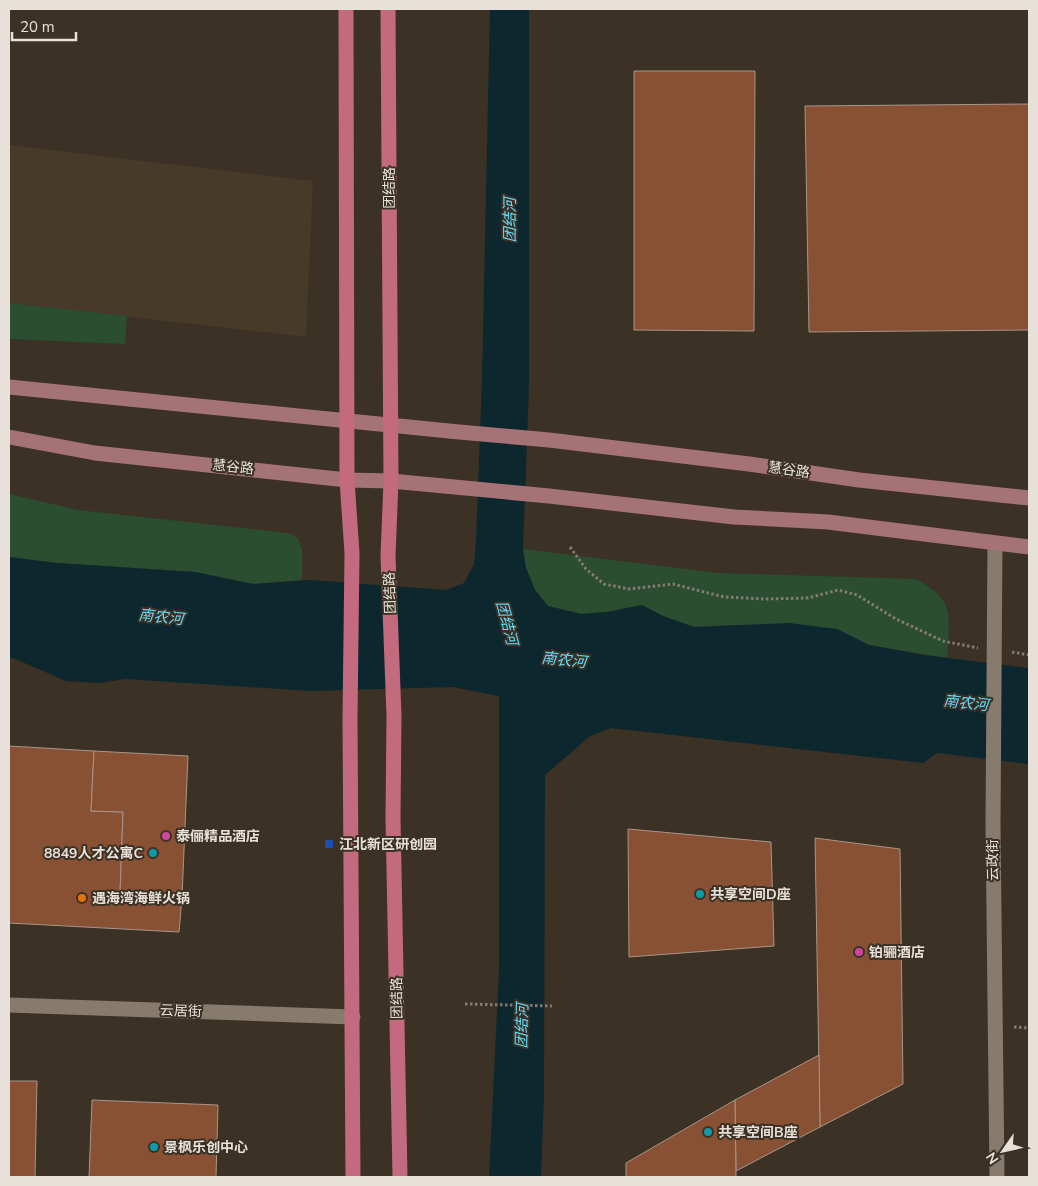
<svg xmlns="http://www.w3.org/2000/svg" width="1038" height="1186" viewBox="0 0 1038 1186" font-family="'Nunito Sans','Noto Sans SC',sans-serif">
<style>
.built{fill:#483a28}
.green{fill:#2b4d30}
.water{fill:#0d272f}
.building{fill:#895134;stroke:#a7958c}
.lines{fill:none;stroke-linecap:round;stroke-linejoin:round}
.path{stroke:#847c72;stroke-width:3;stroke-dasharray:2.5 2.5;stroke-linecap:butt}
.street{stroke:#877b6d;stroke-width:15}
.secondary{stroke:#a57376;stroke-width:15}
.primary{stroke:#c46a7f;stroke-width:15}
.hotel-dot{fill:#d1479c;stroke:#3b3125;stroke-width:2}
.transit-dot{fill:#1a4fb4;stroke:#3b3125;stroke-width:2}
.culture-dot{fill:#0f9aa8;stroke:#3b3125;stroke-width:2}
.food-dot{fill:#e8710a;stroke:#3b3125;stroke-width:2}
.labels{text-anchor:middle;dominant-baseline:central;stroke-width:4;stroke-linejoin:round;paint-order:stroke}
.street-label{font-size:14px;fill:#e7e1d9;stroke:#3b3125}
.poi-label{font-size:14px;font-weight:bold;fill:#e7e1d9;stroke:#3b3125;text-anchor:start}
.water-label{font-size:15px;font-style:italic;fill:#62dbfd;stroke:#3b3125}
</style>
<rect width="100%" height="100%" fill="#3b3125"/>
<polygon class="built" points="9,145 313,181 306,337 9,303"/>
<g class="green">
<polygon points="9,303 127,316 125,344 9,339"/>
<polygon points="9,494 78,510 288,533 298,538 302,550 302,580 253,584 195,572 57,563 9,557"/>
<path d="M523 549 718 573 916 579C926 585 937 591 944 602 952 614 948 643 947 658L869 645 837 629 735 625 694 627 663 616 641 605 607 612 581 614 548 606 535 590 526 568Z"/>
</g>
<polygon class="water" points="490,9 529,9 529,384 523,549 526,568 535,590 548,606 581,614 607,612 642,605 663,616 694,627 789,623 837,629 869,645 924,655 1029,668 1029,764 937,753 923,763 611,728 590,736 545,775 544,1095 541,1177 489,1177 499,971 499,696 452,687 310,691 125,679 100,683 66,681 13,658 9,658 9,557 57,563 195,572 253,584 310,580 446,590 464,583 474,564 476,541 482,378"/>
<g class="building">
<polygon points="634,71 755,71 754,331 634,330"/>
<polygon points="1029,104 1029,330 809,332 805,106"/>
<polygon points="9,746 94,751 91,811 123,812 120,894 182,897 179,932 9,923"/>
<polygon points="94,751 188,756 182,897 120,894 123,812 91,811"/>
<polygon points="628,829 771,842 774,946 629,957"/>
<polygon points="815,838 900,849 903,1084 820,1127"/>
<polygon points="819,1055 820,1127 736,1171 735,1100"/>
<polygon points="9,1081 37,1081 35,1177 9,1177"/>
<polygon points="92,1100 218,1105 216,1177 89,1177"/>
<polygon points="735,1100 736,1177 626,1177 626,1163"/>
</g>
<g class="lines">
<g class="path">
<polyline points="570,547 586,569 604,584 629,589 673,584 724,597 764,599 808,598 838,590 857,595 896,619 943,641 978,648"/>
<polyline points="1012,652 1029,655"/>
<polyline points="465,1004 552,1006"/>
<polyline points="1014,1027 1029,1028"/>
</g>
<g class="street">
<polyline points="995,543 993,824 997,1177"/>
<polyline points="9,1005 353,1017"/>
</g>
<g class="secondary">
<polyline points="9,387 459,432 549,440 749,464 859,480 1029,498"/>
<polyline points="9,437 95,453 347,480 391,481 549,496 734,517 828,522 1029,547"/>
</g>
<g class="primary">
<polyline points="346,9 347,480 352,553 350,719 353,1177"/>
<polyline points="388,9 391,481 388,556 394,716 393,818 400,1177"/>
</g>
</g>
<g class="hotel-dot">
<circle cx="166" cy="836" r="5"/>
<circle cx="859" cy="952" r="5"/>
</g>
<rect class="transit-dot" x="324" y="839" width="10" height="10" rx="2.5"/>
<g class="culture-dot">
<circle cx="153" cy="853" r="5"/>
<circle cx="700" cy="894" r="5"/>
<circle cx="708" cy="1132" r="5"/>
<circle cx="154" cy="1147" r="5"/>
</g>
<circle class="food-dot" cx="82" cy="898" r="5"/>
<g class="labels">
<g class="street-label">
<text transform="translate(389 188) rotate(-90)">团结路</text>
<text transform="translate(233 467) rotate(6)">慧谷路</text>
<text transform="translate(789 470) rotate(8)">慧谷路</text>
<text transform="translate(390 593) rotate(-92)">团结路</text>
<text transform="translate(993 860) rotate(-91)">云政街</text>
<text transform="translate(397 998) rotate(-91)">团结路</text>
<text transform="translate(181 1011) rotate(2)">云居街</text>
</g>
<g class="poi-label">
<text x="176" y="836">泰俪精品酒店</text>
<text x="339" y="844">江北新区研创园</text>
<text x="143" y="853" text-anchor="end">8849人才公寓C</text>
<text x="710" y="894">共享空间D座</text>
<text x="92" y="898">遇海湾海鲜火锅</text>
<text x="869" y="952">铂骊酒店</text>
<text x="718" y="1132">共享空间B座</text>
<text x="164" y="1147">景枫乐创中心</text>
</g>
<g class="water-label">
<text transform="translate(510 220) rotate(-90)">团结河</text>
<text transform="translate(161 617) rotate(6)">南农河</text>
<text transform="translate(507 623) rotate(75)">团结河</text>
<text transform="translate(564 660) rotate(6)">南农河</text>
<text transform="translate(966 703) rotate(6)">南农河</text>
<text transform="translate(522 1026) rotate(-89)">团结河</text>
</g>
</g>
<rect width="1038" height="1186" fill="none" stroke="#e7e1d9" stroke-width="20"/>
<g transform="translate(1003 1151) rotate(236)" stroke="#3b3125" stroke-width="4" paint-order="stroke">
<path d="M0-4L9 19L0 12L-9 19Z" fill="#e7e1d9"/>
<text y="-8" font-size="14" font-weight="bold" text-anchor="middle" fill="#e7e1d9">N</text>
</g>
<path d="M12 32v8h64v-8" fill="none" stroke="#e7e1d9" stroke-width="2.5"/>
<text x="20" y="32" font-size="15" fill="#e7e1d9" stroke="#3b3125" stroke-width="4" paint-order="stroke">20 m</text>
</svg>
